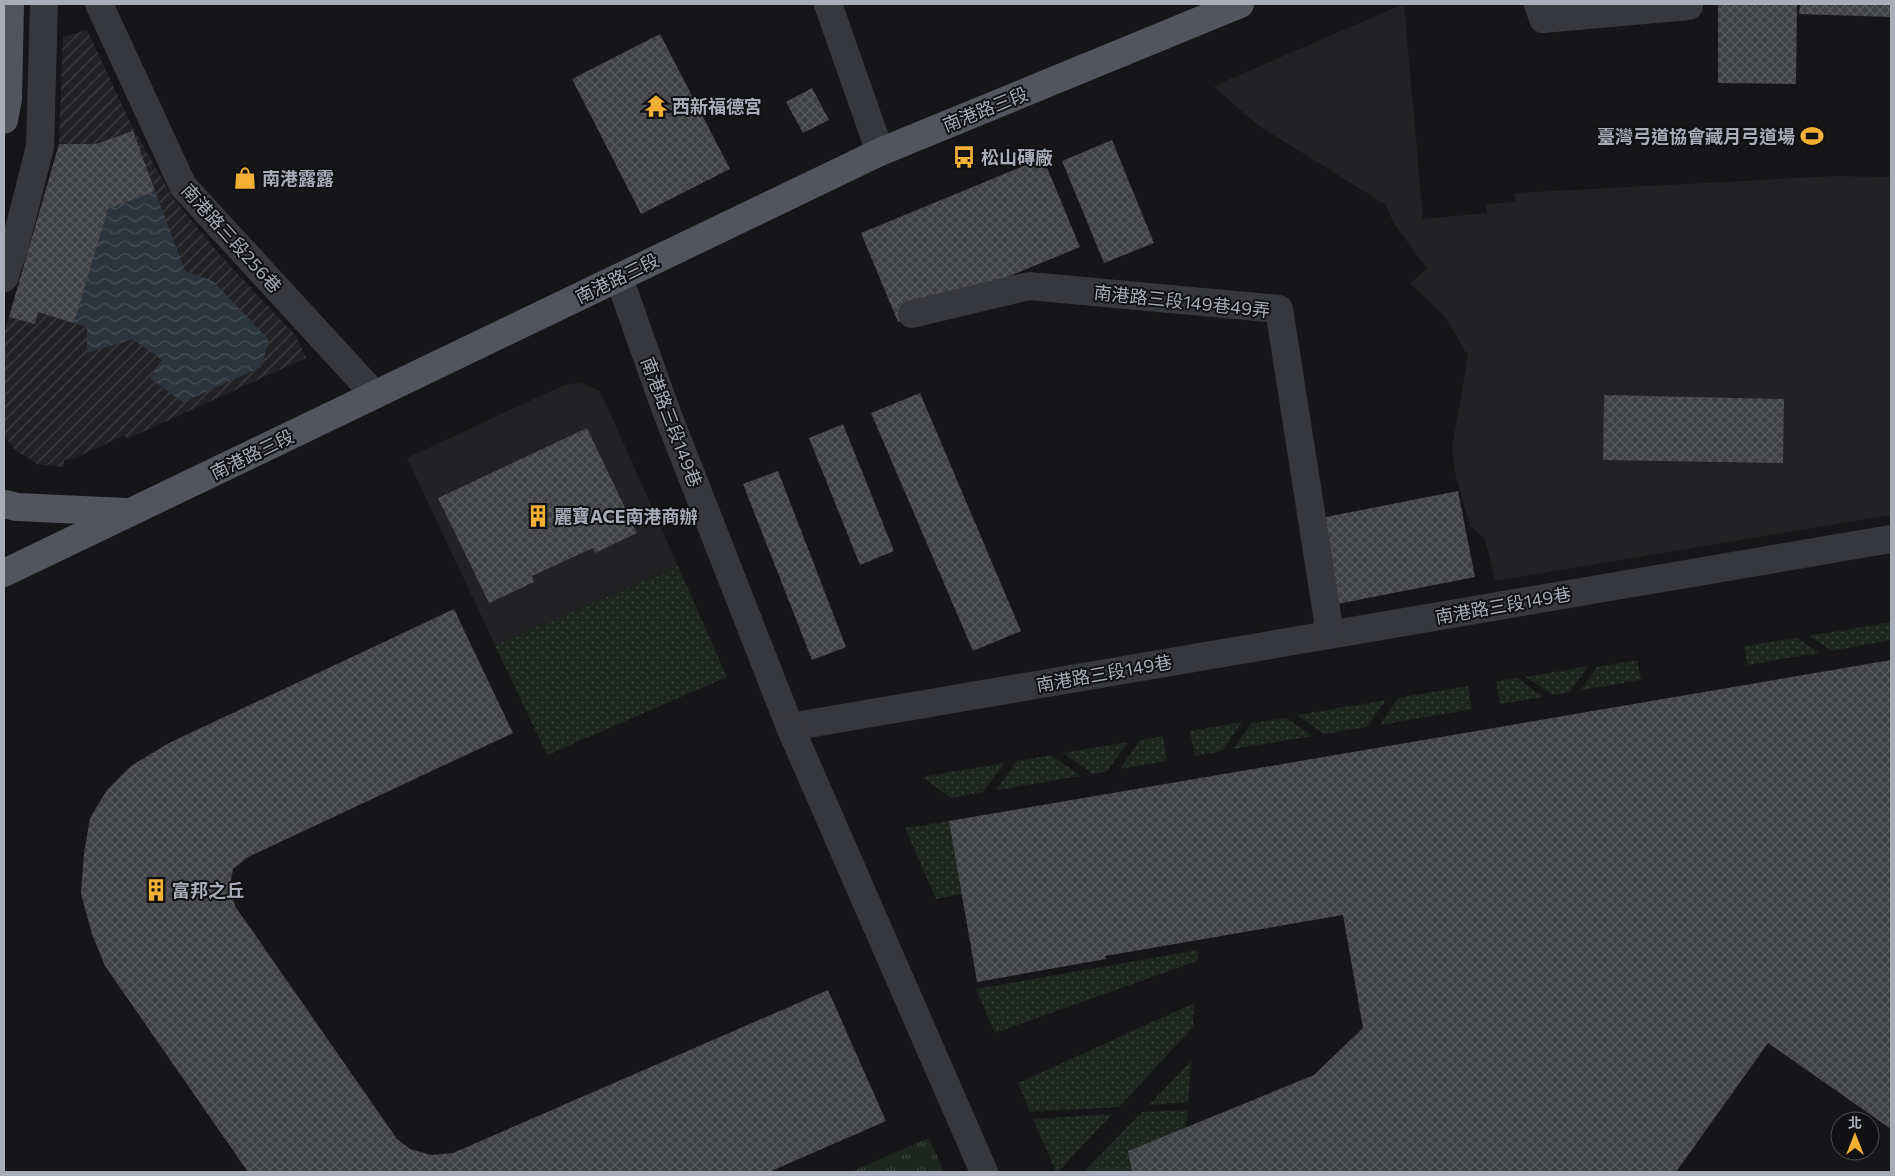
<svg xmlns="http://www.w3.org/2000/svg" width="1895" height="1176" viewBox="0 0 1895 1176" font-family="Commissioner,'Noto Sans TC',sans-serif">
<style>
.built{fill:#222225}
.industrial{fill:url(#industrial-furrows)}
.grass{fill:url(#grass-dots)}
.park{fill:url(#park-tufts)}
.water{fill:url(#water-waves)}
.building{fill:url(#building-cross-hatch)}
.lines{fill:none;stroke-linecap:round;stroke-linejoin:round}
.minor{stroke:#37383d;stroke-width:28}
.major{stroke:#53555c;stroke-width:28}
.labels{text-anchor:middle;dominant-baseline:central;stroke-width:4;stroke-linejoin:round;paint-order:stroke}
.poi-label{font-size:18px;font-weight:bold;fill:#a8adb8;stroke:#111113;text-anchor:start}
.street-label{font-size:18px;fill:#a8adb8;stroke:#111113}
</style>
<defs>
<pattern id="industrial-furrows" width="10" height="10" patternUnits="userSpaceOnUse" patternTransform="scale(1.25)"><rect width="10" height="10" fill="#222225"/><path d="M-1 1l2-2M0 10L10 0M9 11l2-2" fill="none" stroke="#3f3f43"/></pattern>
<pattern id="grass-dots" width="8" height="8" patternUnits="userSpaceOnUse" patternTransform="scale(1.25)"><rect width="8" height="8" fill="#1e261f"/><path d="M2 2h.1M6 6h.1" fill="none" stroke="#3c433d" stroke-width="1.8" stroke-linecap="round"/></pattern>
<pattern id="park-tufts" width="24" height="20" patternUnits="userSpaceOnUse" patternTransform="scale(1.25)"><rect width="24" height="20" fill="#1e261f"/><path d="M3 7l-1-3M5 7V3M7 7l1-3M15 17l-1-3M17 17v-4M19 17l1-3" fill="none" stroke="#3c433d"/></pattern>
<pattern id="water-waves" width="16" height="10" patternUnits="userSpaceOnUse" patternTransform="scale(1.25)"><rect width="16" height="10" fill="#2c353c"/><path d="M0 5q4-4 8 0t8 0" fill="none" stroke="#485056"/></pattern>
<pattern id="building-cross-hatch" width="8" height="8" patternUnits="userSpaceOnUse" patternTransform="scale(1.25)"><rect width="8" height="8" fill="#404145"/><path d="M0 0l8 8M0 8l8-8" fill="none" stroke="#595a5e"/></pattern>
</defs>
<rect width="100%" height="100%" fill="#161618"/>
<g class="built">
<polygon points="1404,4 1423,219 1487,213 1486,204 1515,202 1515,193 1835,176 1891,177 1891,515 1495,581 1485,539 1470,526 1456,477 1452,448 1468,356 1445,317 1410,283 1427,269 1393,222 1386,205 1259,126 1223,95 1214,86"/>
<polygon points="581,383 599,390 608,408 678,566 495,645 407,458 564,385"/>
</g>
<polygon class="industrial" points="87,30 132,126 173,198 221,256 296,336 306,358 127,439 125,435 73,459 64,460 64,467 37,464 15,450 4,436 4,334 59,144 63,37"/>
<g class="grass">
<polygon points="678,566 727,677 547,755 495,645"/>
<polygon points="1891,622 1891,640 1832,651 1809,636"/>
<polygon points="1797,638 1819,653 1747,665 1744,646"/>
<polygon points="1637,660 1641,680 1581,690 1597,667"/>
<polygon points="1588,666 1570,692 1553,695 1526,677"/>
<polygon points="1517,678 1543,697 1500,704 1496,681"/>
<polygon points="1468,686 1472,709 1380,725 1398,698"/>
<polygon points="1386,700 1367,727 1324,734 1297,715"/>
<polygon points="1286,718 1313,736 1233,749 1252,723"/>
<polygon points="1242,722 1222,751 1195,756 1190,731"/>
<polygon points="1163,736 1167,761 1120,769 1140,740"/>
<polygon points="1128,742 1107,771 1093,774 1063,753"/>
<polygon points="1051,755 1081,776 996,790 1017,761"/>
<polygon points="1004,763 983,792 951,798 922,777"/>
<polygon points="949,821 962,894 936,899 905,828"/>
<polygon points="1198,950 1197,961 995,1033 976,989"/>
<polygon points="1194,1003 1193,1027 1119,1107 1030,1112 1018,1083"/>
<polygon points="1191,1061 1188,1102 1149,1105"/>
<polygon points="1188,1110 1186,1127 1129,1151 1132,1172 1084,1172 1142,1112"/>
<polygon points="1112,1114 1058,1172 1056,1172 1033,1119"/>
</g>
<polygon class="park" points="929,1138 944,1172 850,1172"/>
<polygon class="water" points="155,191 185,271 213,281 269,340 261,367 183,402 150,378 162,360 133,339 87,353 87,327 74,323 108,209"/>
<g class="building">
<polygon points="1718,4 1797,4 1796,84 1718,83"/>
<polygon points="1800,4 1891,4 1891,17 1799,14"/>
<polygon points="660,34 730,169 641,214 572,79"/>
<polygon points="812,88 829,120 803,133 786,102"/>
<polygon points="133,131 155,191 108,209 74,323 38,312 35,324 9,317 59,144 96,144"/>
<polygon points="1112,140 1154,243 1104,263 1062,161"/>
<polygon points="1043,158 1080,247 898,322 861,233"/>
<polygon points="920,393 1021,631 973,651 871,413"/>
<polygon points="1604,395 1784,399 1783,463 1603,460"/>
<polygon points="843,424 894,551 860,565 809,438"/>
<polygon points="587,428 637,533 595,553 593,548 532,576 534,582 489,603 438,498"/>
<polygon points="778,471 846,647 812,660 743,484"/>
<polygon points="1458,491 1475,577 1337,604 1321,518"/>
<polygon points="454,609 513,733 248,857 233,869 230,886 235,906 397,1139 410,1149 431,1155 453,1153 828,990 886,1121 769,1172 248,1172 105,966 92,934 81,894 84,853 90,818 107,790 131,766 169,743"/>
<polygon points="1891,660 1891,1129 1768,1043 1676,1172 1132,1172 1128,1151 1314,1075 1363,1028 1343,915 1105,956 1106,959 977,982 949,821"/>
</g>
<g class="lines">
<g class="minor">
<polyline points="99,4 183,186 375,395"/>
<polyline points="828,4 880,152"/>
<polyline points="1538,4 1543,19 1689,6"/>
<polyline points="4,278 15,245 40,147 44,4"/>
<polyline points="619,278 667,413 790,727 1891,539"/>
<polyline points="912,314 1029,286 1279,309 1330,634"/>
<polyline points="790,727 984,1172"/>
</g>
<g class="major">
<polyline points="4,120 8,99 10,4"/>
<polyline points="4,504 17,507 126,512"/>
<polyline points="4,573 880,152 1240,4"/>
</g>
</g>
<defs>
<symbol id="temple-bare" viewBox="-9 -9 18 18"><path d="M0-6L5-2H3V0L6.5 2.5H4V6H1.5V3h-3V6H-4V2.5H-6.5L-3 0V-2H-5Z" fill="#f2b134" stroke="#111113" stroke-width="2.5" paint-order="stroke"/></symbol>
<symbol id="stadium-bare" viewBox="-9 -9 18 18"><path d="M0-5a6.5 5 0 1 0 0 10a6.5 5 0 1 0 0-10ZM-3.5-1.8h7v3.6h-7Z" fill="#f2b134" stroke="#111113" stroke-width="2.5" paint-order="stroke"/></symbol>
<symbol id="bus-bare" viewBox="-9 -9 18 18"><path d="M-5-6H5V4H4V6H2V4H-2V6H-4V4H-5ZM-3.5-4V0h7V-4ZM-3.5 1.2v1.5H-2V1.2ZM2 1.2v1.5H3.5V1.2Z" fill="#f2b134" stroke="#111113" stroke-width="2.5" paint-order="stroke"/></symbol>
<symbol id="shop-bare" viewBox="-9 -9 18 18"><path d="M-5-2.5h2.3a2.7 3.5 0 0 1 5.4 0H5L5.5 6h-11ZM-1.5-2.5h3a1.5 2.3 0 0 0-3 0Z" fill="#f2b134" stroke="#111113" stroke-width="2.5" paint-order="stroke"/></symbol>
<symbol id="building-bare" viewBox="-9 -9 18 18"><path d="M-4-6H4V6H1V3H-1V6H-4ZM-2.5-4.3h1.7v1.8h-1.7ZM.8-4.3h1.7v1.8H.8ZM-2.5-1h1.7V.8h-1.7ZM.8-1h1.7V.8H.8Z" fill="#f2b134" stroke="#111113" stroke-width="2.5" paint-order="stroke"/></symbol>
</defs>
<g fill-rule="evenodd">
<use href="#temple-bare" x="640" y="90" width="32" height="32"/>
<use href="#stadium-bare" x="1796" y="120" width="32" height="32"/>
<use href="#bus-bare" x="948" y="141" width="32" height="32"/>
<use href="#shop-bare" x="229" y="162" width="32" height="32"/>
<use href="#building-bare" x="522" y="500" width="32" height="32"/>
<use href="#building-bare" x="140" y="874" width="32" height="32"/>
</g>
<g class="labels">
<g class="poi-label">
<text x="672" y="106">西新福德宮</text>
<text x="1795" y="136" text-anchor="end">臺灣弓道協會藏月弓道場</text>
<text x="981" y="157">松山磚廠</text>
<text x="262" y="178">南港露露</text>
<text x="554" y="516">麗寶ACE南港商辦</text>
<text x="172" y="890">富邦之丘</text>
</g>
<g class="street-label">
<text transform="translate(985 109) rotate(-22)">南港路三段</text>
<text transform="translate(232 238) rotate(48)">南港路三段256巷</text>
<text transform="translate(617 278) rotate(-26)">南港路三段</text>
<text transform="translate(1182 301) rotate(6)">南港路三段149巷49弄</text>
<text transform="translate(672 422) rotate(69)">南港路三段149巷</text>
<text transform="translate(252 454) rotate(-26)">南港路三段</text>
<text transform="translate(1503 605) rotate(-10)">南港路三段149巷</text>
<text transform="translate(1104 673) rotate(-10)">南港路三段149巷</text>
</g>
</g>
<rect width="1895" height="1176" fill="none" stroke="#a8adb8" stroke-width="10"/>
<g transform="translate(1855 1136)"><circle r="24" fill="#111113" stroke="#4d4f55"/>
<path d="M0-4L9 19L0 12L-9 19Z" fill="#f2b134"/>
<text y="-8" font-size="14" font-weight="bold" text-anchor="middle" fill="#a8adb8">北</text>
</g>
</svg>
